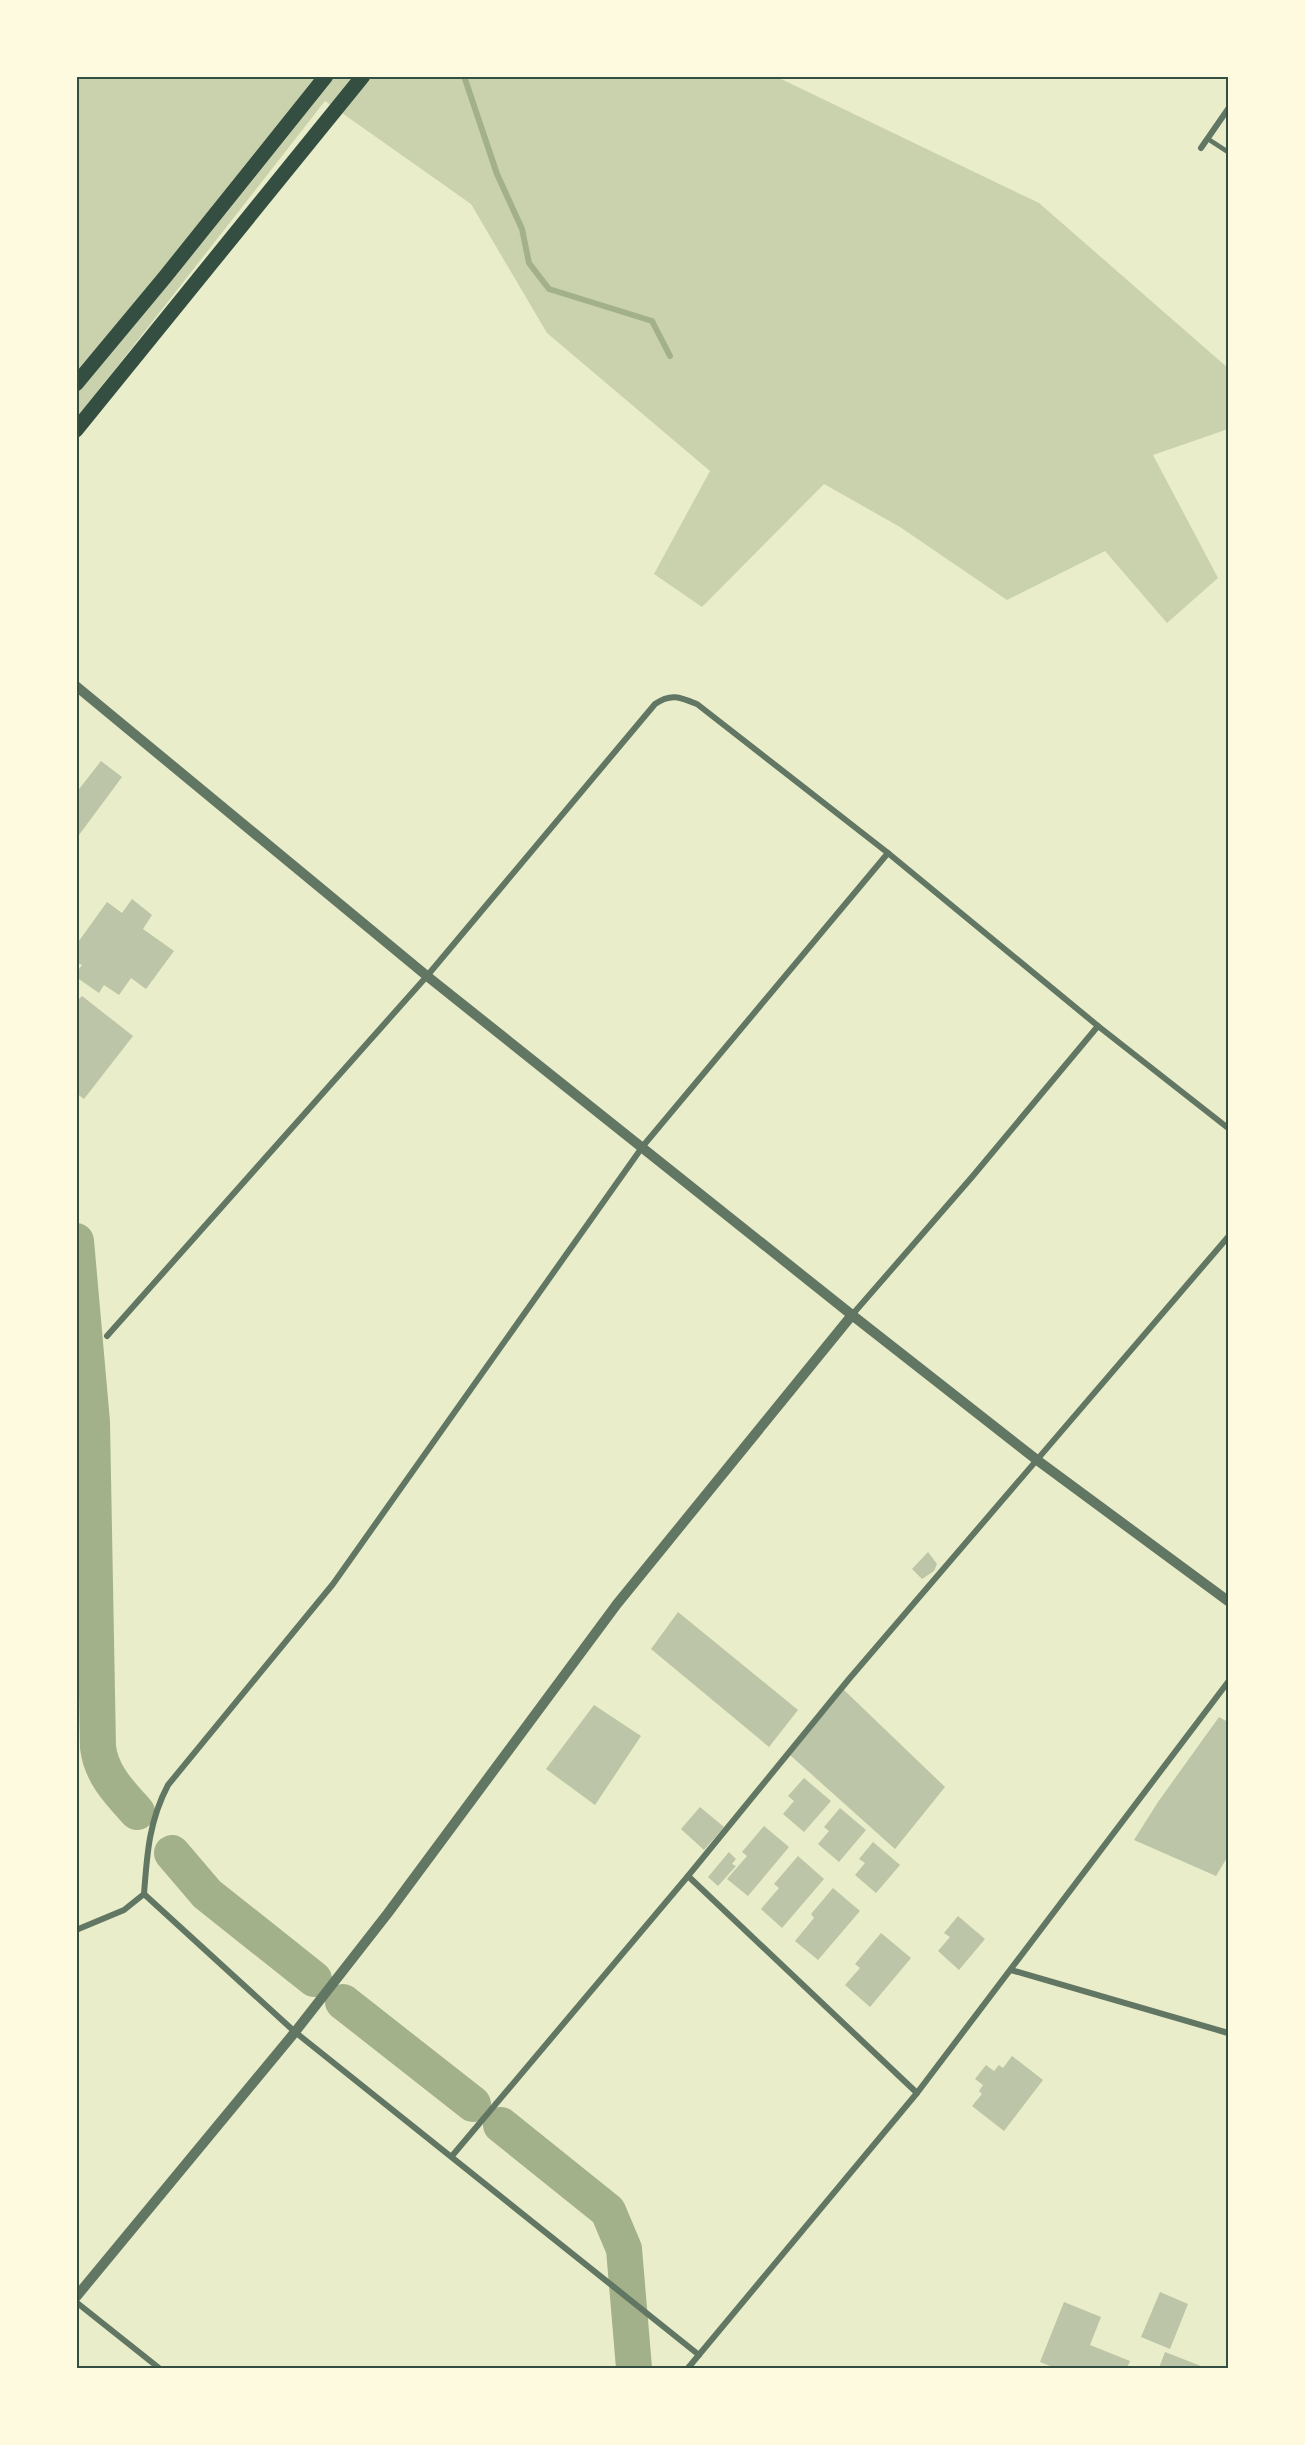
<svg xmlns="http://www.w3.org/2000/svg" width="1305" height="2445" viewBox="0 0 1305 2445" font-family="'Varela Round',sans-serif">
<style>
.green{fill:#cad2ad}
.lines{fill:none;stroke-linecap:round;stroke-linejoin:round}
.stream{stroke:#a3b18a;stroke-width:6}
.river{stroke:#a3b18a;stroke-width:36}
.building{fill:#bcc5a7}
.service{stroke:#617663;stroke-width:4.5}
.minor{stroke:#617663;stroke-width:6}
.tertiary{stroke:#617663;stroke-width:10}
.primary{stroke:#344e41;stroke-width:15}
.neatline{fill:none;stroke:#344e41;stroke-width:2}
</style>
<rect width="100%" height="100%" fill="#e9edc9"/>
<polygon class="green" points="77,76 777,77 1039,203 1228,368 1228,429 1153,455 1218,578 1167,623 1105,551 1007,600 900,527 824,484 702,607 654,574 710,471 547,333 471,204 325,101 77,418"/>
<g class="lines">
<polyline class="stream" points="464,76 497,174 522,229 529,263 549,289 652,321 670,356"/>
<g class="river">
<path d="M76 1241 92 1422 98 1747C101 1774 119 1792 137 1812"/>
<polyline points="172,1853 207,1894 314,1979"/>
<polyline points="343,2002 473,2104"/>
<polyline points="501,2125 608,2211 624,2249 634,2368"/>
</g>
</g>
<g class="building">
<polygon points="101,761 122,777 76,839 76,793"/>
<polygon points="132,899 152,915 143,929 174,951 146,989 131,978 119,995 104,985 99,993 76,977 76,973 82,965 76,962 76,945 107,902 122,913"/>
<polygon points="82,996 133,1036 84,1099 76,1093 76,1002"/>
<polygon points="928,1552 937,1564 934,1571 922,1579 912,1569"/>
<polygon points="678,1612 798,1710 769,1747 651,1649"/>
<polygon points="844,1690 945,1787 895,1849 790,1755"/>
<polygon points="594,1705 641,1736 595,1805 546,1769"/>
<polygon points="1219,1717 1228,1722 1228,1856 1216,1876 1134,1840 1158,1802"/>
<polygon points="804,1778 831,1801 804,1832 783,1814 794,1801 788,1796"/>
<polygon points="700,1807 724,1827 704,1850 681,1829"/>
<polygon points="840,1808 866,1830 839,1862 818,1844 829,1831 824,1827"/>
<polygon points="764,1826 789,1847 748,1896 727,1879 747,1856 742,1852"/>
<polygon points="873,1842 900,1865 876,1893 855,1875 865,1863 859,1859"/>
<polygon points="729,1852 736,1859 732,1864 736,1866 718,1886 708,1877"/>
<polygon points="798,1856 824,1879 782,1928 761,1909 779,1888 774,1884"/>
<polygon points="833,1888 860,1911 818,1960 795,1941 814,1918 811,1914"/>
<polygon points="958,1916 985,1939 959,1970 938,1951 950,1937 944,1933"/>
<polygon points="881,1933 911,1958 870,2007 845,1985 860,1968 855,1964"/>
<polygon points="1012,2056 1043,2080 1004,2131 972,2106 982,2094 979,2091 983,2085 975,2079 986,2065 994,2071 999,2065 1003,2068"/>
<polygon points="1160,2292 1188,2304 1170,2349 1141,2337"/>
<polygon points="1064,2302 1101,2317 1090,2345 1130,2361 1127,2368 1055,2368 1040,2362"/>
<polygon points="1165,2352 1206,2368 1159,2368"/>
</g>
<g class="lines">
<polyline class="service" points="1208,139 1228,152"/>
<g class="minor">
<polyline points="1201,148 1228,109"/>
<polyline points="852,1315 972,1177 1098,1026"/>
<path d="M107 1336 427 976 655 704C671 693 680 697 697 704L888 853 1098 1026 1228 1128"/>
<polyline points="688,1876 917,2093"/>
<polyline points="144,1894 295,2032 699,2355"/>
<path d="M76 1930 124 1910 144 1894C147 1854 149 1821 168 1785L333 1584 643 1146 888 853"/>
<polyline points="1011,1970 1228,2033"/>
<polyline points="452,2156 688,1876 849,1679 1228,1237"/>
<polyline points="76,2302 159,2368"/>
<polyline points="688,2368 917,2093 1228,1682"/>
</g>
<g class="tertiary">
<polyline points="76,686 427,976 852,1315 1037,1460 1228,1601"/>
<polyline points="76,2297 295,2032 388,1913 617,1604 852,1315"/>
</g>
<g class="primary">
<polyline points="76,384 165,277 326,76"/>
<polyline points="76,430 363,76"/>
</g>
</g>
<rect width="1305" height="2445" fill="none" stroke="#fefae0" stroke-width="156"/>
<rect x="78" y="78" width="1149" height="2289" class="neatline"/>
</svg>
